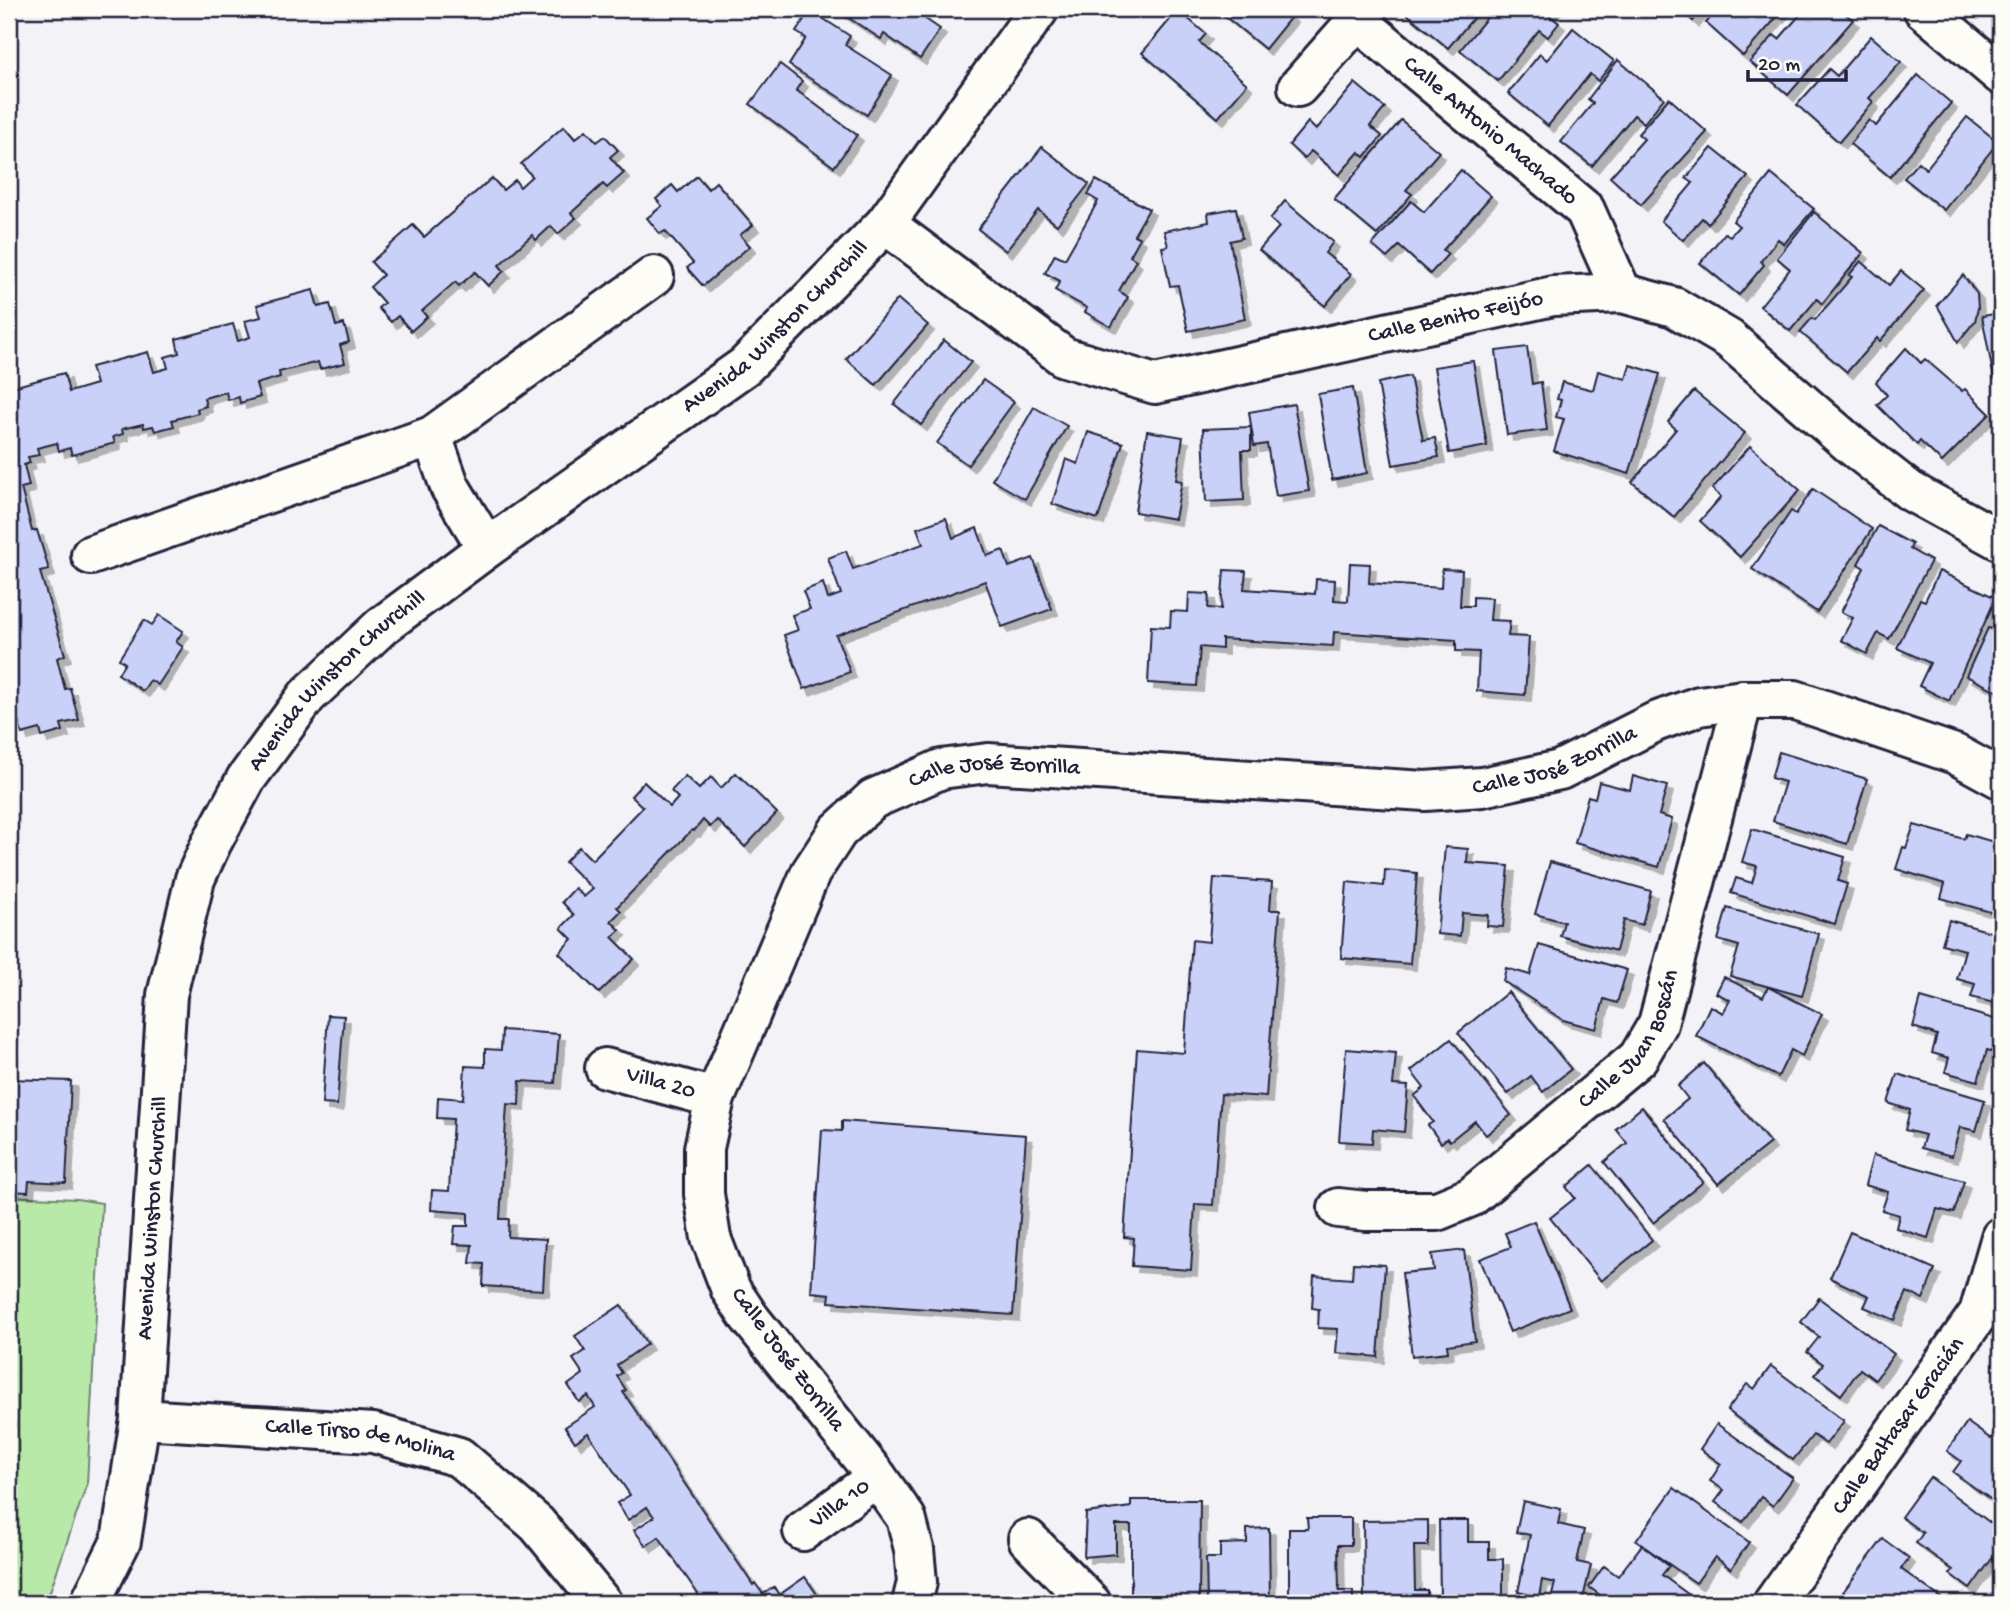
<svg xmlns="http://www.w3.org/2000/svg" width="2010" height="1612" viewBox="0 0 2010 1612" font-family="'Gochi Hand',sans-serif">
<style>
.green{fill:#b9e9a8;stroke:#6e8672;stroke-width:2}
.building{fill:#cad1f9;stroke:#22223b;stroke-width:2;filter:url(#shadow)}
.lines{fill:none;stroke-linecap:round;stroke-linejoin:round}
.minor-casing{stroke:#22223b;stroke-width:44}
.minor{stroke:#fdfcf7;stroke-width:38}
.labels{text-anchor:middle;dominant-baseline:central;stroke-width:7;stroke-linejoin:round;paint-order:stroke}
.street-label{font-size:23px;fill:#22223b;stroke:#fdfcf7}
</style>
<defs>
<filter id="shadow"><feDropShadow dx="6" dy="6" stdDeviation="0" flood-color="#0004"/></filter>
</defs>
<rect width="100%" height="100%" fill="#f3f3f7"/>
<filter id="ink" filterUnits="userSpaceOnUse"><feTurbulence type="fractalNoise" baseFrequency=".0143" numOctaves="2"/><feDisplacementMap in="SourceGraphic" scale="14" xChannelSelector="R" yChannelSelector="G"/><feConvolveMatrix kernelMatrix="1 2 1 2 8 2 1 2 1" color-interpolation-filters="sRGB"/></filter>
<g filter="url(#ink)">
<polygon class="green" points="9,1196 77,1199 102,1203 87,1484 46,1603 9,1603"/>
<g class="building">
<polygon points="835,9 911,9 940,29 920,59 884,34 881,39"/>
<polygon points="1216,9 1281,9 1291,17 1265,49"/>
<polygon points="1401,9 1481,9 1448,48"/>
<polygon points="1494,9 1554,9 1549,15 1559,23 1548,37 1539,30 1498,81 1460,50"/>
<polygon points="1679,9 1703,9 1693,21"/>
<polygon points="1718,9 1784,9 1743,56 1706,23"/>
<polygon points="1805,9 1839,9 1853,20 1788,95 1750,62 1774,35 1779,39"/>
<polygon points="810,10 850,36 845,45 892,75 867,115 789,65 806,38 796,32"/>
<polygon points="1178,10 1206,34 1199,42 1247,84 1218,118 1142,53"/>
<polygon points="1573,28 1614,61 1598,81 1590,74 1548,126 1508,93 1540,54 1547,60"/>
<polygon points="1871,36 1901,62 1869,98 1873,102 1839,142 1797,105 1829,69 1837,76"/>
<polygon points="1618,60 1664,98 1644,123 1634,115 1592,166 1561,142 1593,103 1588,99"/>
<polygon points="780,64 802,81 796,90 857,135 834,167 750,104"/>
<polygon points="1918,75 1951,103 1890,177 1850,144 1869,120 1876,126"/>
<polygon points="1355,83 1385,108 1370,126 1382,136 1365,157 1359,152 1339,175 1311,151 1304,159 1289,145 1308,122 1316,130"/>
<polygon points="1669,98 1707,132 1641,205 1610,177 1644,139 1638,134"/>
<polygon points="1967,117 1998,142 1944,210 1904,178 1918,162 1926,169"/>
<polygon points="1401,120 1439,152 1406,190 1412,194 1377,235 1334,199"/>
<polygon points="564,126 575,139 586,130 597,142 605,136 618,150 610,157 624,173 607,188 603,184 571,213 576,218 558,234 551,226 536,240 532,235 499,265 504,271 488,286 475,272 459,286 455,282 422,311 427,317 411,331 398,316 391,322 378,308 384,303 370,287 383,275 371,262 413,225 424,237 492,178 503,190 515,180 520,187 532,176 521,164"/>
<polygon points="1042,147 1089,184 1057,225 1038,210 1006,251 978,229"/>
<polygon points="1712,148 1748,177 1708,224 1702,218 1683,240 1661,221 1693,183 1686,178"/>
<polygon points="1461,170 1491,196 1443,250 1448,254 1430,274 1399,246 1387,258 1372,245 1411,201 1424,212"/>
<polygon points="1771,174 1814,209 1784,244 1778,239 1761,261 1764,265 1739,295 1700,263 1725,233 1730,236 1739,226 1733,221"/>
<polygon points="697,176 708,189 716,182 753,225 740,235 750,246 703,286 687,268 693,263 665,231 660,234 647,218 662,206 656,199 672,185 678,192"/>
<polygon points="1096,180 1149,209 1134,235 1140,238 1130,256 1136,260 1119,291 1128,297 1111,327 1085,312 1087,308 1055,290 1060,281 1045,273 1055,254 1065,259 1098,201 1088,195"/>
<polygon points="1285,201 1333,242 1325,253 1351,274 1325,306 1259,250 1279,227 1270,219"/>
<polygon points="1236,208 1242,238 1230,241 1245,319 1188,331 1178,285 1170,286 1162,247 1168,246 1164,231 1209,222 1208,213"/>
<polygon points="1814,212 1863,253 1822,304 1817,299 1790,331 1760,306 1790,269 1777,258"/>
<polygon points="1861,261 1889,285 1901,271 1924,290 1880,341 1877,338 1847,372 1800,332 1812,318 1815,320 1852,277 1849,275"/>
<polygon points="1963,275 1977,294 1978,308 1975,321 1958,342 1937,305"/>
<polygon points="313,290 318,307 330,304 336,326 344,324 349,342 340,345 345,363 320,369 318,362 279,372 280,377 256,384 260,397 240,403 239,397 228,400 226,392 204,398 206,406 197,409 198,413 172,420 174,426 155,431 153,426 144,428 143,424 122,429 123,434 113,437 115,443 72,455 70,448 59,451 57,443 37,448 39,455 28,457 30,463 24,465 29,486 21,488 32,531 37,530 49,570 40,572 65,655 57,658 65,689 70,688 79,720 61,724 63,731 42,737 40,729 22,734 17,717 9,719 9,404 12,403 9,388 64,373 69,392 96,384 91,367 148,352 154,372 168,368 165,357 179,353 176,339 233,324 238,341 250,337 245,321 261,317 257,305"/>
<polygon points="898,299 928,325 876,385 846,359"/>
<polygon points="2001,313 2001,378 1994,379 1982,316"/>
<polygon points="944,340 971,362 921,425 894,404"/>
<polygon points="1527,347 1532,384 1541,382 1547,430 1507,435 1496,351"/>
<polygon points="1906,348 1921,363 1925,359 1962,391 1965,389 1990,414 1942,462 1920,441 1917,445 1877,405 1887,395 1876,382"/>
<polygon points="1473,361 1487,446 1449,453 1434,367"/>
<polygon points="1630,365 1660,374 1629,474 1554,451 1564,419 1556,417 1561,400 1557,399 1562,382 1593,390 1598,371 1626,379"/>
<polygon points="1410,376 1423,440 1435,438 1439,457 1393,465 1378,383"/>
<polygon points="983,380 1014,402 968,465 937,443"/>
<polygon points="1353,388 1367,473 1332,480 1318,394"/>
<polygon points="1694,391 1745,433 1674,517 1632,482 1676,429 1668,422"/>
<polygon points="1294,404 1309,491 1276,496 1267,444 1254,446 1249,412"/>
<polygon points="1034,407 1067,426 1025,499 992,480"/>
<polygon points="1251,427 1251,450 1242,450 1244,500 1206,502 1203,429"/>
<polygon points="1147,431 1183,437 1176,480 1182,481 1175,519 1135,512"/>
<polygon points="1088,432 1123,443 1098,519 1052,504 1066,459 1078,464"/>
<polygon points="1750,446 1800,490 1740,557 1700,521 1721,497 1712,489"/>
<polygon points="1813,489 1872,529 1817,612 1752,569 1791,511 1796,514"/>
<polygon points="946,518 953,538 977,528 987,556 1003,550 1009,567 1033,558 1052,609 1002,627 985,581 836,635 850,672 804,689 784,635 798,630 792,615 810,609 803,591 823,583 828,599 841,594 828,558 846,551 853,569 923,544 917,528"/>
<polygon points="1878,526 1912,544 1910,549 1931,561 1889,639 1878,633 1867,654 1841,640 1853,618 1841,612 1864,568 1858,564"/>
<polygon points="1350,563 1370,564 1369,583 1441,588 1442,569 1462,570 1460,606 1473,606 1473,597 1492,598 1490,620 1510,621 1508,636 1529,637 1525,695 1477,691 1479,652 1456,651 1456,640 1334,632 1333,646 1222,639 1222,649 1200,647 1197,686 1148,683 1151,626 1170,627 1171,611 1188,612 1189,593 1209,594 1208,608 1221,609 1224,570 1246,571 1244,589 1315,594 1316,579 1335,580 1334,600 1348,601"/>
<polygon points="1939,571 1996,598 1949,701 1919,686 1930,663 1897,648 1920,599 1925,601"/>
<polygon points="2001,608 2001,693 1966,676 1988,628 1992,629"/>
<polygon points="159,615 183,631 176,642 183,647 158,685 150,680 143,691 118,674 125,663 119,659 144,620 152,625"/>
<polygon points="1779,752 1867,779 1847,844 1773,821 1785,782 1771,778"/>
<polygon points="736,773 777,813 745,847 717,820 710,827 703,820 694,831 692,830 617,907 621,911 611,921 620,930 612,937 634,959 599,993 559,953 572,939 561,928 574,915 562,902 575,888 584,897 593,889 565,862 579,847 592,860 643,807 631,796 644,782 670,807 678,798 671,791 685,776 699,789 711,777 721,788"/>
<polygon points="1633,776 1667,786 1659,815 1672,819 1659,867 1575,843 1588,796 1595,798 1599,782 1630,790"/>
<polygon points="1914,825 1964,839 1966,834 2001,844 2001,915 1941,898 1945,884 1896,869 1903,847 1906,848"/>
<polygon points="1752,829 1845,857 1838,881 1847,884 1835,924 1731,893 1736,878 1752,883 1757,866 1742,862"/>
<polygon points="1445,847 1468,849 1467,863 1509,866 1503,927 1487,926 1488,915 1462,913 1460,936 1437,934"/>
<polygon points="1550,862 1651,891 1642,925 1624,920 1616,951 1560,936 1564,922 1535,914"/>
<polygon points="1385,870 1417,873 1410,964 1341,958 1347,882 1384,886"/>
<polygon points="1214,878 1272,882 1270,910 1280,910 1266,1097 1221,1094 1213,1205 1195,1204 1191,1270 1132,1266 1134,1238 1124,1237 1137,1049 1184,1053 1192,940 1209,942"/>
<polygon points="1727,908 1819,934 1802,996 1730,976 1739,946 1718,940"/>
<polygon points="1949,920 2001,935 2001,1005 1971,997 1975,984 1957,979 1965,950 1942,944"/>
<polygon points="1539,945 1627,970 1617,1003 1604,999 1596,1029 1563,1020 1503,981 1506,968 1530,975"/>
<polygon points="1724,977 1763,997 1768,987 1822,1014 1802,1056 1791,1050 1778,1077 1696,1036 1710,1006 1723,1013 1730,1000 1716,993"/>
<polygon points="1508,992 1571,1069 1543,1092 1531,1076 1508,1094 1458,1033"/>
<polygon points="1921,998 2001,1021 2001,1054 1987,1050 1978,1081 1945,1072 1949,1058 1932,1053 1937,1035 1913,1027"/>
<polygon points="328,1015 344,1016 337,1105 322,1104"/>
<polygon points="502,1030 559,1034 555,1083 520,1081 519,1105 507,1104 500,1219 509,1219 508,1237 546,1239 543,1290 483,1286 484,1264 470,1263 472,1245 453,1244 455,1226 468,1226 468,1213 431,1210 432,1190 449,1191 453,1119 437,1118 438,1097 463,1099 465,1066 485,1067 485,1049 501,1050"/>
<polygon points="1451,1039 1511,1115 1486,1135 1475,1121 1450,1141 1447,1138 1441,1143 1428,1125 1433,1122 1414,1096 1424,1088 1411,1071"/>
<polygon points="1346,1049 1396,1053 1393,1085 1408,1086 1404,1132 1373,1129 1372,1143 1339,1141"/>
<polygon points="1704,1063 1770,1143 1718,1184 1664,1119 1688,1099 1678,1086"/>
<polygon points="1897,1074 1985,1100 1976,1131 1960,1127 1952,1156 1921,1148 1925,1135 1905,1130 1910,1110 1888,1103"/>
<polygon points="9,1079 71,1081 66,1183 29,1181 28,1192 9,1191"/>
<polygon points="1642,1107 1703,1182 1653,1223 1604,1162 1627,1143 1616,1129"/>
<polygon points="842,1121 1026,1135 1013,1315 829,1302 830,1294 811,1292 822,1130 842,1131"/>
<polygon points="1873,1155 1964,1181 1954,1213 1937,1209 1928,1238 1896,1228 1899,1215 1882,1210 1888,1192 1865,1185"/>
<polygon points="1592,1165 1652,1240 1601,1281 1550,1218 1575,1198 1566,1187"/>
<polygon points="1534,1221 1570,1308 1510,1332 1480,1259 1511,1247 1505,1233"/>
<polygon points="1850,1232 1935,1269 1923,1299 1907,1292 1895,1320 1864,1307 1869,1296 1830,1278"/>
<polygon points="1464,1250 1475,1341 1447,1345 1448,1352 1412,1356 1402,1273 1434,1270 1432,1254"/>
<polygon points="1353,1263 1385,1265 1378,1357 1336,1353 1338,1329 1318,1328 1319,1309 1312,1308 1314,1276 1352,1279"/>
<polygon points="1819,1298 1894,1354 1875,1380 1860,1369 1841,1395 1815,1375 1823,1364 1807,1352 1819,1337 1801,1322"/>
<polygon points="621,1305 647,1344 617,1365 622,1373 617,1376 626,1390 623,1392 753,1585 755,1583 763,1594 774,1587 779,1595 805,1577 823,1603 731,1603 730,1601 726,1603 691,1603 700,1597 659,1537 646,1546 634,1530 654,1517 647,1507 628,1520 617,1503 630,1495 588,1433 575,1442 565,1427 595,1407 588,1396 579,1402 568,1385 583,1374 573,1359 585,1351 575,1336"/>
<polygon points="1771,1366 1844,1421 1826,1444 1813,1435 1793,1460 1727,1410 1747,1384 1754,1389"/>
<polygon points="1967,1422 1991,1439 1998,1428 2001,1430 2001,1507 1953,1472 1961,1461 1947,1451"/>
<polygon points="1717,1424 1793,1478 1773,1506 1761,1497 1743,1522 1715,1502 1724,1490 1710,1481 1721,1464 1700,1449"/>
<polygon points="1930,1477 2001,1531 2001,1546 1970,1589 1950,1574 1953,1570 1916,1543 1923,1533 1901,1517"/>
<polygon points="1674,1488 1749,1542 1731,1569 1715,1557 1696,1583 1636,1541"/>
<polygon points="1131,1500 1200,1500 1199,1603 1131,1603 1131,1525 1116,1525 1116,1554 1084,1557 1086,1513 1131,1507"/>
<polygon points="1523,1501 1561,1509 1558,1524 1584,1530 1577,1562 1591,1565 1582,1603 1550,1603 1555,1583 1542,1580 1539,1597 1518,1592 1530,1535 1516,1532"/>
<polygon points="1307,1518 1351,1518 1351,1545 1338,1545 1339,1591 1353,1591 1353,1603 1289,1603 1289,1529 1308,1529"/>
<polygon points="1428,1520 1428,1546 1414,1546 1415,1590 1427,1590 1427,1603 1364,1603 1363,1521"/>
<polygon points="1439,1520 1468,1520 1468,1542 1489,1542 1489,1559 1503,1559 1503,1603 1440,1603"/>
<polygon points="1269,1528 1270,1603 1248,1603 1248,1600 1235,1601 1235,1603 1207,1603 1206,1558 1220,1558 1220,1544 1247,1543 1247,1529"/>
<polygon points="1883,1539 1909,1558 1901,1569 1948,1603 1858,1603 1843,1592"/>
<polygon points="1642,1545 1669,1566 1662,1575 1700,1603 1595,1603 1601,1596 1589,1587 1604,1566 1618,1576"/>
<polygon points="2001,1583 2001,1603 1986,1603"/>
</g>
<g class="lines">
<defs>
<g id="minor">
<polyline points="1923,9 2001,75"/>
<path id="s1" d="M1358 21 1585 210 1622 293"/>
<polyline points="1298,87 1367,9"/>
<path id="s2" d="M885 224 1064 357 1155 384 1553 296 1622 293 1674 307 1729 339 1851 445 1910 491 2001 541"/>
<polyline points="432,436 450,487 487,548"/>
<polyline points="91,555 432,436 654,276"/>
<path id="s3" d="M605 1068 715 1098"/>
<path id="s4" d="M1338 1208 1366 1211H1437L1471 1197 1638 1058 1658 1024 1743 700"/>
<path id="s5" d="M140 1419 373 1433 459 1457 537 1524 602 1603"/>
<path id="s6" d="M803 1531 877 1477"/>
<polyline points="1028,1539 1091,1603"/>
<path id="s7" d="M90 1603 121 1541 140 1419 167 995 195 879 211 844 246 779 307 696 382 626 487 548 745 366 885 224 1039 9"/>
<path id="s8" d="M912 1603 917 1582 914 1549 906 1518 877 1477 749 1317 731 1290 711 1238 704 1194V1148L715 1098 811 872 838 831 873 799 941 769 988 763 1425 791 1482 787 1560 770 1655 722 1699 706 1743 700H1795L1955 754 2001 779"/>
<path id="s9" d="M1773 1603 1979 1313 2001 1237"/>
</g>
</defs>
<use href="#minor" class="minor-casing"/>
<use href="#minor" class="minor"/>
</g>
</g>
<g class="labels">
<g class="street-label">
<text stroke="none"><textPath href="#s1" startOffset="172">Calle Antonio Machado</textPath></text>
<text stroke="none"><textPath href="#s2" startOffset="626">Calle Benito Feijóo</textPath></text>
<text stroke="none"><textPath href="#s7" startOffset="1550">Avenida Winston Churchill</textPath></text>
<text stroke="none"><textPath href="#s7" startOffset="984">Avenida Winston Churchill</textPath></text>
<text stroke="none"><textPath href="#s8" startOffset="1608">Calle José Zorrilla</textPath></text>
<text stroke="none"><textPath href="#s8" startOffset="1041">Calle José Zorrilla</textPath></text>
<text stroke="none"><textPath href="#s4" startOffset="364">Calle Juan Boscán</textPath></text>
<text stroke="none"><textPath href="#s3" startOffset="58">Villa 20</textPath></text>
<text stroke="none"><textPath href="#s7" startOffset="394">Avenida Winston Churchill</textPath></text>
<text transform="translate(787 1360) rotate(53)">Calle José Zorrilla</text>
<text stroke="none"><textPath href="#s9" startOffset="217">Calle Baltasar Gracián</textPath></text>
<text stroke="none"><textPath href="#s5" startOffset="222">Calle Tirso de Molina</textPath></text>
<text stroke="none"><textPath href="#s6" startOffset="46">Villa 10</textPath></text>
</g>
</g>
<rect width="2010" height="1612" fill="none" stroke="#fdfcf7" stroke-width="35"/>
<rect x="18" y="18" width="1975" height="1577" fill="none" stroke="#22223b" stroke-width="2.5" filter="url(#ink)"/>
<path d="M1748 70v10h98v-10" fill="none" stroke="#22223b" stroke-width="3.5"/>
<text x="1758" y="70" font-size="21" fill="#22223b" stroke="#fdfcf7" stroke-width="5" paint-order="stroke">20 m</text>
</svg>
